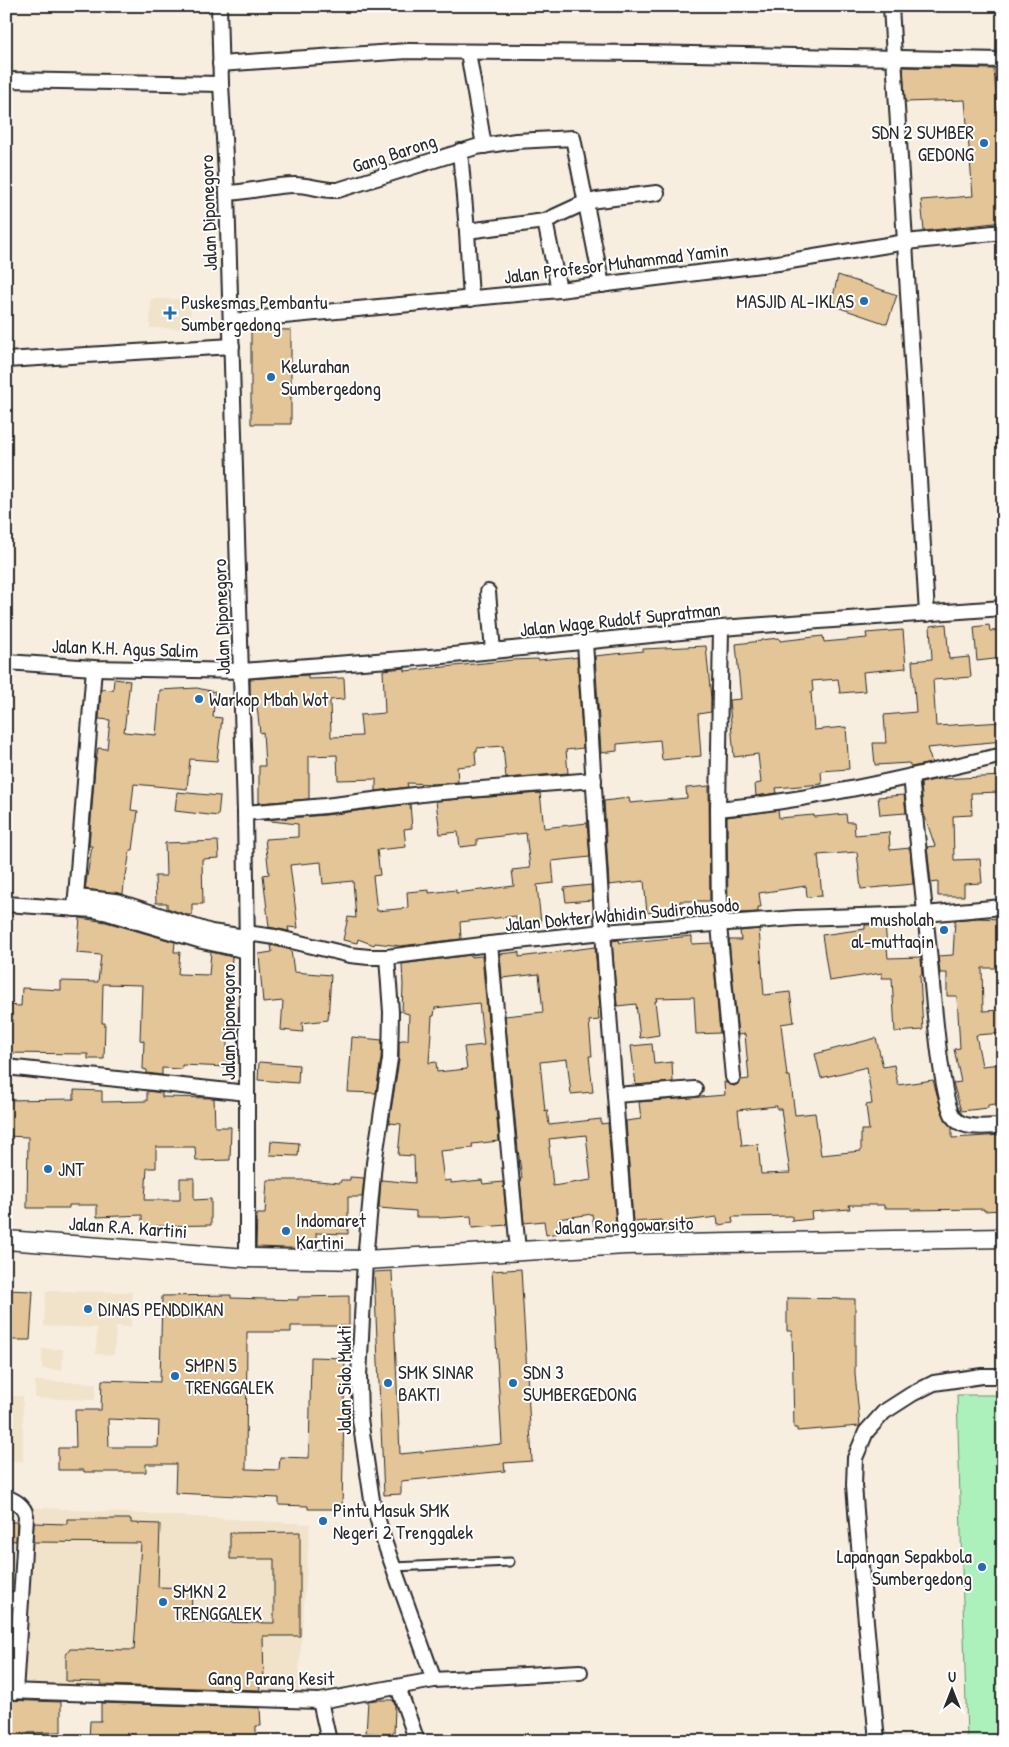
<svg xmlns="http://www.w3.org/2000/svg" width="1009" height="1747" viewBox="0 0 1009 1747" font-family="'Patrick Hand',sans-serif">
<style>
.built{fill:#f1e2ca}
.green{fill:#acf0bb;stroke:#6c8e73}
.building{fill:#e4c597;stroke:#2b2b2b;fill-rule:evenodd}
.lines{fill:none;stroke-linecap:round;stroke-linejoin:round}
.service-casing{stroke:#2b2b2b;stroke-width:11}
.minor-casing{stroke:#2b2b2b;stroke-width:18}
.tertiary-casing{stroke:#2b2b2b;stroke-width:21}
.service{stroke:#fff;stroke-width:7}
.minor{stroke:#fff;stroke-width:14}
.tertiary{stroke:#fff;stroke-width:18}
.poi-dot{fill:#1f6fb2;stroke:#fff;stroke-width:2}
.labels{text-anchor:middle;dominant-baseline:central;stroke-width:4;stroke-linejoin:round;paint-order:stroke}
.poi-label{font-size:19px;fill:#2b2b2b;stroke:#fff;text-anchor:start}
.street-label{font-size:19px;fill:#2b2b2b;stroke:#fff}
</style>
<rect width="100%" height="100%" fill="#f7eee0"/>
<filter id="ink" filterUnits="userSpaceOnUse"><feTurbulence type="fractalNoise" baseFrequency=".02" numOctaves="2"/><feDisplacementMap in="SourceGraphic" scale="10" xChannelSelector="R" yChannelSelector="G"/><feConvolveMatrix kernelMatrix="1 2 1 2 8 2 1 2 1" color-interpolation-filters="sRGB"/></filter>
<g filter="url(#ink)">
<g class="built">
<polygon points="151,299 191,299 190,329 150,328"/>
<polygon points="46,1291 132,1292 131,1327 116,1326 114,1355 96,1354 97,1328 44,1326"/>
<polygon points="42,1349 63,1349 62,1370 42,1369"/>
<polygon points="35,1381 96,1383 95,1400 35,1398"/>
<polygon points="6,1396 23,1396 23,1461 6,1462"/>
<polygon points="28,1507 310,1524 297,1699 20,1686"/>
</g>
<polygon class="green" points="957,1395 1003,1395 1003,1741 967,1741 967,1739"/>
<g class="building">
<polygon points="903,67 994,69 1003,183 1003,222 924,231 921,200 973,196 965,100 905,102"/>
<polygon points="838,275 897,295 887,324 831,305"/>
<polygon points="251,329 291,330 291,424 251,424"/>
<polygon points="946,624 949,659 969,657 971,677 933,680 936,726 1003,722 1003,741 927,748 932,763 911,767 909,763 875,765 873,743 886,743 884,715 916,712 912,661 932,659 930,626"/>
<polygon points="989,625 990,631 1003,630 1003,658 977,661 974,627"/>
<polygon points="903,630 906,668 863,672 865,691 840,693 838,679 812,681 813,691 811,692 814,730 846,727 849,769 821,771 822,784 776,788 777,793 756,796 755,784 761,783 758,754 734,757 729,700 741,699 736,644 761,641 761,640 779,638 780,641 823,636 824,642 867,638 866,633"/>
<polygon points="706,646 711,699 711,712 698,714 701,756 662,760 660,740 617,744 617,751 601,753 595,656 643,651 643,649"/>
<polygon points="572,657 572,658 577,657 583,748 566,750 568,773 506,778 503,746 477,748 477,751 475,751 476,765 457,767 458,782 434,784 407,783 408,787 376,791 376,779 338,780 337,755 309,756 309,799 259,803 259,766 265,766 263,732 260,733 256,698 250,699 250,679 308,675 308,679 344,678 345,699 330,700 331,737 362,736 360,715 385,713 383,670 405,668 405,671 513,660 538,659 538,660"/>
<polygon points="114,679 130,681 124,732 156,735 160,690 197,688 215,692 213,717 222,718 217,761 190,759 187,789 134,784 131,810 138,811 133,850 130,850 126,876 125,875 123,894 85,889 92,846 89,846 95,767 98,748 107,749 110,720 99,719 101,689 113,690"/>
<polygon points="1003,776 1003,792 971,793 972,815 953,816 954,860 980,859 982,883 964,884 964,896 938,896 938,882 931,883 927,847 935,846 923,811 921,783 939,779"/>
<polygon points="709,786 710,901 680,901 680,908 647,913 644,881 609,885 604,801 629,798 630,803 687,798 686,788"/>
<polygon points="177,792 220,796 218,816 175,811"/>
<polygon points="540,793 544,828 587,823 590,857 552,861 554,883 537,885 541,923 517,926 516,916 460,922 461,939 400,946 375,943 374,945 358,939 357,943 343,940 348,917 356,918 353,881 323,884 321,862 290,865 298,928 288,927 289,931 269,927 263,875 269,874 265,839 298,837 298,824 262,820 326,815 410,804 412,828 404,829 406,847 377,850 380,875 373,876 377,911 408,908 407,892 429,890 429,893 456,890 456,893 514,886 512,870 530,868 526,833 477,839 477,845 460,847 458,832 440,834 436,801"/>
<polygon points="904,795 906,813 880,815 878,797"/>
<polygon points="778,810 779,818 814,815 814,817 846,814 847,822 854,822 855,835 889,832 890,850 910,848 913,884 861,889 857,852 818,855 822,896 807,897 806,886 759,893 761,907 758,907 758,912 739,913 739,910 728,911 727,817"/>
<polygon points="218,841 219,858 202,859 203,904 192,904 192,915 187,915 167,908 167,903 156,903 155,876 166,876 165,843"/>
<polygon points="591,885 592,900 566,902 564,888"/>
<polygon points="80,918 106,922 175,942 174,952 180,952 178,974 209,975 211,952 232,957 229,1003 227,1003 227,1067 182,1065 182,1069 162,1068 162,1075 147,1073 147,1070 143,1069 144,1041 140,1040 142,985 103,984 102,1023 105,1023 104,1059 88,1059 88,1054 6,1053 6,1005 21,1006 22,988 61,990 61,981 98,982 101,955 77,953"/>
<polygon points="977,918 1003,919 1003,968 982,968 983,1011 1003,1010 1003,1033 976,1035 982,1066 1001,1064 1003,1103 988,1105 988,1108 961,1111 953,1083 961,1082 954,1049 960,1048 957,996 947,996 947,973 940,973 938,956 953,955 955,920"/>
<polygon points="885,924 888,958 921,957 922,975 920,975 923,1030 895,1032 892,978 882,978 882,973 829,981 822,935 865,929 865,925"/>
<path d="M759 929 764 995 790 992 794 1022 781 1024 787 1076H790L795 1115 815 1113 821 1155 861 1151V1130H869L866 1105 872 1104 867 1067 821 1078 815 1054 876 1038 883 1067 894 1065 898 1085 933 1080 942 1112 947 1123 952 1128V1138L1003 1135V1210L984 1211V1209L911 1210V1208H884V1205H849L850 1209 811 1212 812 1219 792 1221V1216L732 1217 733 1223 718 1225 717 1217 684 1221 685 1228 662 1231 661 1220 633 1222 626 1121 641 1119 639 1102 725 1095 724 1082 734 1086 738 1084 741 1080 749 1079 745 1034 738 1035 729 940H741L740 931ZM777 1106V1109H781L790 1173 761 1174 758 1144 742 1146 738 1110Z"/>
<polygon points="692,936 692,944 712,943 720,1033 696,1034 694,997 656,998 657,1001 655,1001 659,1035 640,1038 636,1004 617,1006 612,941 619,940 620,943"/>
<polygon points="271,945 291,950 294,972 331,975 328,1020 302,1023 303,1032 281,1030 283,1001 263,1003 259,954 272,952"/>
<path d="M595 947 600 1008H598L599 1020 589 1021 592 1056H589L593 1092 571 1094 567 1059 540 1062 545 1111 547 1110 549 1125 601 1119V1124L608 1123 616 1223 594 1226 592 1214 558 1219 560 1233 546 1235 544 1221 524 1223 520 1179 522 1178 518 1150 505 1016 543 1012 539 974 502 978 500 954 519 952V957ZM586 1135 591 1180 553 1186 549 1147H550L549 1139Z"/>
<path d="M470 955 471 957 482 956 499 1141 472 1144 473 1148 440 1151 444 1181 451 1180V1183L482 1180 483 1184 503 1182 507 1225 472 1228 471 1216 439 1218V1217H416V1211L379 1208 381 1180 415 1183 414 1156 398 1155 401 1124 389 1123 399 1060V1042L401 1040H408L409 1014 402 1012 403 985 402 964ZM479 1003 484 1045 464 1047 467 1069 437 1072 436 1062 429 1063 432 1016H434L435 1008Z"/>
<polygon points="352,1037 382,1040 381,1058 376,1093 348,1092"/>
<polygon points="652,1044 654,1064 672,1062 673,1082 636,1085 631,1046"/>
<polygon points="259,1062 299,1065 298,1083 258,1080"/>
<polygon points="74,1090 102,1091 102,1102 147,1101 147,1091 162,1093 162,1097 214,1098 215,1127 231,1127 230,1160 196,1161 195,1147 156,1147 156,1168 147,1168 145,1200 180,1200 180,1178 194,1178 194,1200 211,1199 211,1225 156,1226 156,1230 142,1230 142,1215 97,1217 97,1205 69,1205 69,1208 27,1208 28,1137 6,1136 6,1100 74,1099"/>
<polygon points="271,1141 299,1143 298,1156 270,1155"/>
<polygon points="350,1177 364,1178 362,1197 348,1197 348,1234 316,1233 317,1249 256,1247 257,1214 265,1214 267,1180 307,1180 340,1183 341,1180 350,1180"/>
<polygon points="521,1269 532,1461 504,1463 505,1471 401,1481 401,1494 384,1495 374,1272 392,1271 400,1454 502,1444 492,1271"/>
<polygon points="6,1290 33,1291 30,1340 6,1340"/>
<path d="M231 1295V1298L298 1300V1297L349 1296V1326H291V1332H247L246 1469 279 1470 280 1457 309 1458 311 1357 345 1358 342 1509H308V1506L279 1505V1498L175 1493 176 1464H146V1472H84V1470H58V1448H76L75 1410H101L102 1380 160 1382 162 1296ZM108 1419 159 1421 158 1447H109Z"/>
<polygon points="787,1298 855,1299 855,1374 860,1426 797,1431 797,1428 794,1428 792,1331 787,1331"/>
<polygon points="67,1519 131,1519 131,1523 160,1524 158,1587 192,1588 191,1622 274,1623 274,1559 230,1559 230,1533 300,1532 300,1636 263,1636 264,1684 259,1684 260,1690 101,1685 101,1682 66,1681 66,1655 70,1649 134,1650 141,1543 33,1542 34,1523 67,1524"/>
<polygon points="6,1522 17,1522 16,1541 6,1540"/>
<polygon points="6,1700 61,1702 61,1732 24,1733 24,1741 6,1741"/>
<polygon points="376,1700 393,1700 395,1706 394,1734 366,1733 368,1701"/>
<polygon points="101,1703 260,1708 261,1726 256,1726 256,1741 89,1741 90,1721 101,1721"/>
</g>
<g class="lines">
<defs>
<polyline id="service" points="393,1567 510,1562"/>
<g id="minor">
<polyline points="219,6 221,84 227,193 245,813 247,949 247,1258"/>
<polyline points="891,6 927,614"/>
<polyline points="468,52 484,146"/>
<polyline points="220,64 408,51 641,53 1003,60"/>
<polyline points="6,80 221,84"/>
<polyline points="460,151 467,231 545,221"/>
<path d="M227 193C250 192 272 185 295 185 310 185 323 191 338 190L476 147 516 141 573 138 602 285"/>
<polyline points="467,231 471,299"/>
<polyline points="559,290 545,221 584,203 597,200 657,193"/>
<polyline points="231,321 559,290 778,263 906,242 1003,232"/>
<polyline points="6,360 232,346"/>
<polyline points="488,592 493,651"/>
<polyline points="721,628 718,809 719,925 733,1077"/>
<polyline points="585,642 603,932 626,1245"/>
<polyline points="6,662 94,668 242,671 443,656 721,628 1003,608"/>
<path d="M911 776C917 834 923 892 929 951 932 979 940 1104 955 1119 965 1130 989 1126 1003 1126"/>
<path d="M718 809C814 800 909 777 1003 755"/>
<polyline points="245,813 325,806 430,793 594,780"/>
<polyline points="76,897 116,901 211,932 246,937"/>
<polyline points="6,904 93,910 108,913 202,941 247,951"/>
<polyline points="75,909 94,668"/>
<polyline points="246,933 275,937 350,955 369,957 387,957 490,944 603,932 796,918 925,914 1003,907"/>
<polyline points="490,944 518,1251"/>
<polyline points="387,957 391,1012 390,1059 374,1163 365,1260 359,1376 360,1419 372,1500 384,1541 434,1680"/>
<polyline points="6,1067 247,1093"/>
<polyline points="615,1095 695,1089"/>
<path d="M6 1497C15 1501 24 1505 26 1516L21 1600"/>
<polyline points="6,1599 21,1600 15,1692"/>
<polyline points="398,1687 417,1741"/>
<polyline points="6,1691 320,1701 434,1680 580,1672"/>
<polyline points="320,1701 329,1741"/>
<polyline points="877,1741 857,1524 854,1485 855,1458 866,1432 884,1412 912,1394 934,1383 982,1376 1003,1376"/>
</g>
<polyline id="tertiary" points="6,1240 247,1258 365,1260 626,1245 1003,1238"/>
</defs>
<use href="#service" class="service-casing"/>
<use href="#minor" class="minor-casing"/>
<use href="#tertiary" class="tertiary-casing"/>
<use href="#service" class="service"/>
<use href="#minor" class="minor"/>
<use href="#tertiary" class="tertiary"/>
</g>
</g>
<g class="poi-dot">
<circle cx="984" cy="143" r="5"/>
<circle cx="864" cy="301" r="5"/>
<path d="M167.5 305.5h5v5h5v5h-5v5h-5v-5h-5v-5h5z"/>
<circle cx="271" cy="377" r="5"/>
<circle cx="199" cy="699" r="5"/>
<circle cx="944" cy="930" r="5"/>
<circle cx="48" cy="1169" r="5"/>
<circle cx="286" cy="1231" r="5"/>
<circle cx="88" cy="1309" r="5"/>
<circle cx="175" cy="1376" r="5"/>
<circle cx="388" cy="1383" r="5"/>
<circle cx="513" cy="1383" r="5"/>
<circle cx="323" cy="1521" r="5"/>
<circle cx="982" cy="1567" r="5"/>
<circle cx="163" cy="1602" r="5"/>
</g>
<g class="labels">
<g class="poi-label">
<text x="974" y="132" text-anchor="end">SDN 2 SUMBER<tspan x="974" dy="22">GEDONG</tspan></text>
<text x="854" y="301" text-anchor="end">MASJID AL-IKLAS</text>
<text x="181" y="302">Puskesmas Pembantu<tspan x="181" dy="22">Sumbergedong</tspan></text>
<text x="281" y="366">Kelurahan<tspan x="281" dy="22">Sumbergedong</tspan></text>
<text x="209" y="699">Warkop Mbah Wot</text>
<text x="934" y="919" text-anchor="end">musholah<tspan x="934" dy="22">al-muttaqin</tspan></text>
<text x="58" y="1169">JNT</text>
<text x="296" y="1220">Indomaret<tspan x="296" dy="22">Kartini</tspan></text>
<text x="98" y="1309">DINAS PENDDIKAN</text>
<text x="185" y="1365">SMPN 5<tspan x="185" dy="22">TRENGGALEK</tspan></text>
<text x="398" y="1372">SMK SINAR<tspan x="398" dy="22">BAKTI</tspan></text>
<text x="523" y="1372">SDN 3<tspan x="523" dy="22">SUMBERGEDONG</tspan></text>
<text x="333" y="1510">Pintu Masuk SMK<tspan x="333" dy="22">Negeri 2 Trenggalek</tspan></text>
<text x="972" y="1556" text-anchor="end">Lapangan Sepakbola<tspan x="972" dy="22">Sumbergedong</tspan></text>
<text x="173" y="1591">SMKN 2<tspan x="173" dy="22">TRENGGALEK</tspan></text>
</g>
<g class="street-label">
<text transform="translate(394 153) rotate(-18)">Gang Barong</text>
<text transform="translate(208 213) rotate(-92)">Jalan Diponegoro</text>
<text transform="translate(616 263) rotate(-7)">Jalan Profesor Muhammad Yamin</text>
<text transform="translate(221 617) rotate(-92)">Jalan Diponegoro</text>
<text transform="translate(620 619) rotate(-6)">Jalan Wage Rudolf Supratman</text>
<text transform="translate(125 648) rotate(2)">Jalan K.H. Agus Salim</text>
<text transform="translate(622 914) rotate(-5)">Jalan Dokter Wahidin Sudirohusodo</text>
<text transform="translate(228 1022) rotate(-90)">Jalan Diponegoro</text>
<text transform="translate(624 1225) rotate(-2)">Jalan Ronggowarsito</text>
<text transform="translate(128 1227) rotate(4)">Jalan R.A. Kartini</text>
<text transform="translate(344 1380) rotate(-90)">Jalan Sido Mukti</text>
<text x="271" y="1678">Gang Parang Kesit</text>
</g>
</g>
<rect width="1009" height="1747" fill="none" stroke="#fff" stroke-width="25"/>
<rect x="12" y="12" width="984" height="1722" fill="none" stroke="#2b2b2b" stroke-width="2" filter="url(#ink)"/>
<g transform="translate(952 1690)" stroke="#ffffff" stroke-width="4" paint-order="stroke">
<path d="M0-4L9 19L0 12L-9 19Z" fill="#2b2b2b"/>
<text y="-8" font-size="14" font-weight="bold" text-anchor="middle" fill="#2b2b2b">U</text>
</g>
</svg>
